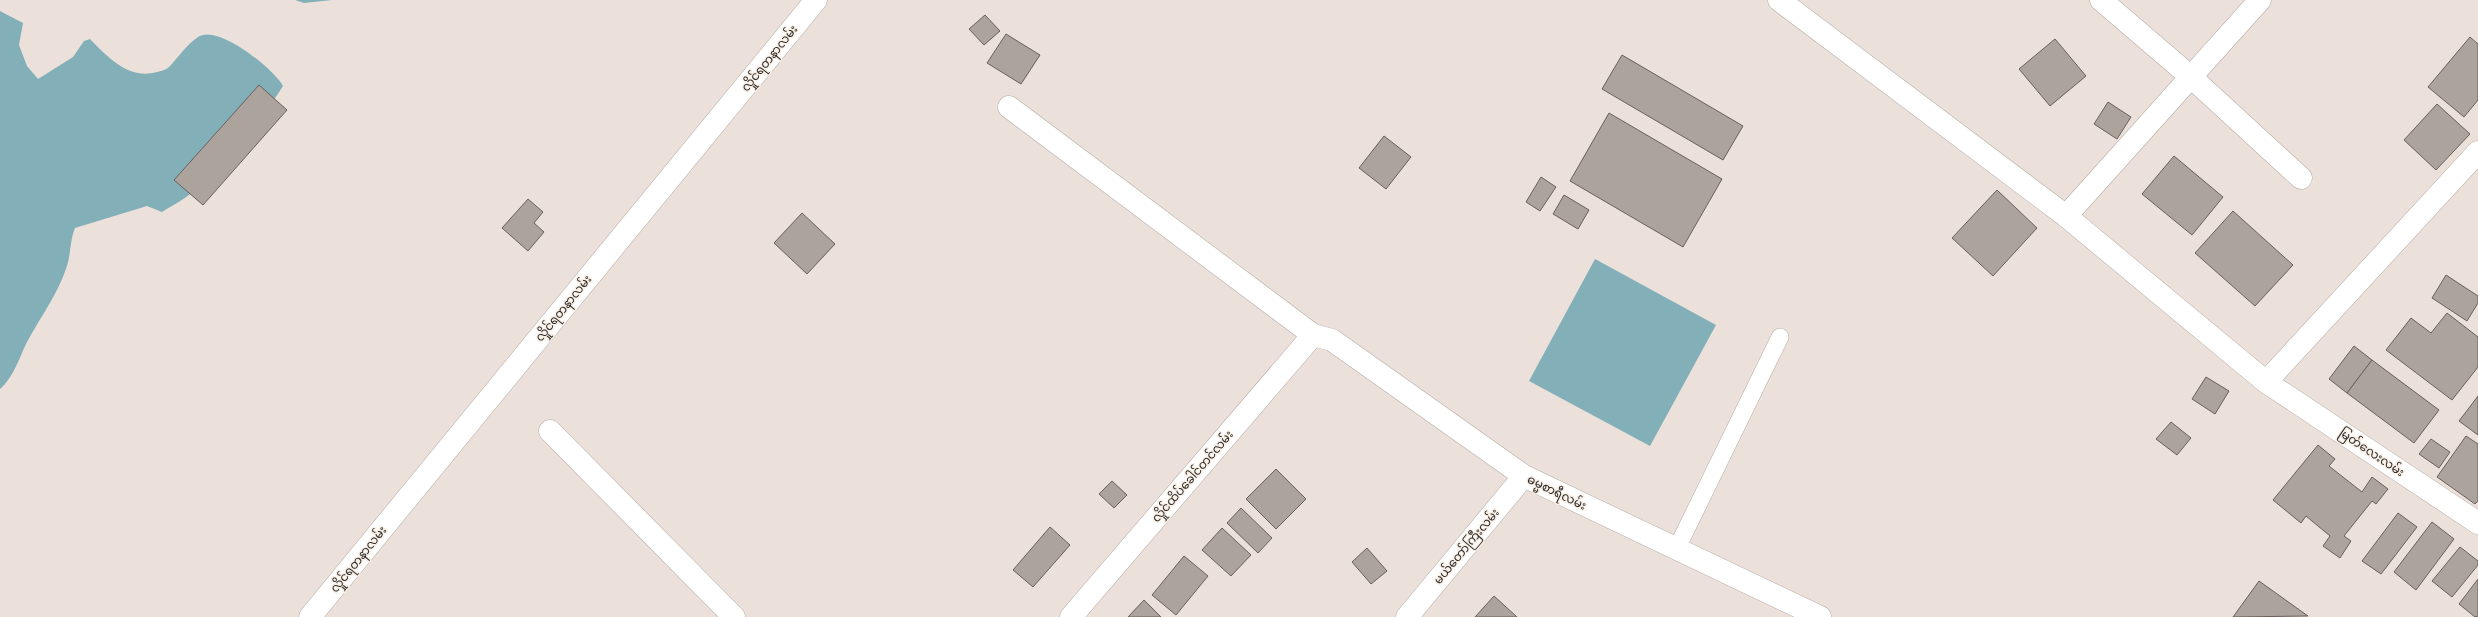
<svg xmlns="http://www.w3.org/2000/svg" width="2478" height="617" viewBox="0 0 2478 617" font-family="Montserrat,'Noto Sans Myanmar',sans-serif">
<style>
.water{fill:#83afb9}
.building{fill:#aca39c;stroke:#69605a}
.lines{fill:none;stroke-linecap:round;stroke-linejoin:round}
.service-casing{stroke:#b5aca5;stroke-width:18}
.minor-casing{stroke:#b5aca5;stroke-width:23}
.service{stroke:#fff;stroke-width:17}
.minor{stroke:#fff;stroke-width:22}
.labels{text-anchor:middle;dominant-baseline:central;stroke-width:3;stroke-linejoin:round;paint-order:stroke}
.street-label{font-size:12px;fill:#2d2a27;stroke:#f8efe7}
</style>
<rect width="100%" height="100%" fill="#ebe1da"/>
<g class="water">
<polygon points="295,0 332,0 304,3"/>
<path d="M0 11 23 23 19 45 27 66 38 79 73 57 84 41 90 39C108 57 128 80 157 72 161 71 165 70 168 68 178 58 186 45 198 37 217 23 274 69 283 86 262 120 226 161 197 188 187 198 173 205 162 212L147 206 75 228C70 240 71 253 67 266 58 294 41 316 27 342 19 358 14 377 0 389Z"/>
<polygon points="1595,259 1716,325 1650,446 1529,381"/>
</g>
<g class="building">
<polygon points="985,15 1000,31 984,45 969,29"/>
<polygon points="1006,34 1040,55 1021,84 987,63"/>
<polygon points="2470,37 2478,44 2478,100 2464,117 2428,87"/>
<polygon points="2055,39 2086,76 2050,106 2019,69"/>
<polygon points="1622,55 1743,126 1723,160 1602,89"/>
<polygon points="259,85 287,110 203,205 174,180"/>
<polygon points="2108,102 2131,117 2117,139 2094,124"/>
<polygon points="2437,104 2470,134 2436,170 2404,140"/>
<polygon points="1609,113 1722,179 1683,247 1570,181"/>
<polygon points="1384,136 1411,157 1386,189 1359,168"/>
<polygon points="2174,156 2223,197 2192,235 2142,194"/>
<polygon points="1541,177 1556,187 1540,211 1526,202"/>
<polygon points="1997,190 2037,228 1993,276 1952,238"/>
<polygon points="1564,195 1589,210 1578,229 1553,214"/>
<polygon points="528,199 543,212 534,223 544,232 528,251 502,228"/>
<polygon points="2233,211 2293,265 2255,306 2195,253"/>
<polygon points="802,213 835,244 807,274 774,243"/>
<polygon points="2446,275 2478,296 2478,303 2467,321 2432,298"/>
<polygon points="2447,313 2478,337 2478,367 2452,400 2386,350 2411,318 2431,333"/>
<polygon points="2354,346 2372,360 2347,393 2329,379"/>
<polygon points="2372,360 2439,410 2414,443 2347,393"/>
<polygon points="2206,377 2229,391 2215,414 2192,399"/>
<polygon points="2478,396 2478,435 2459,421"/>
<polygon points="2171,422 2191,438 2177,455 2156,439"/>
<polygon points="2466,436 2478,444 2478,501 2475,504 2437,477"/>
<polygon points="2431,439 2450,452 2439,468 2419,454"/>
<polygon points="2318,445 2335,459 2329,466 2362,492 2372,477 2388,489 2376,504 2372,501 2344,536 2351,541 2340,558 2323,546 2330,536 2306,516 2301,523 2273,500"/>
<polygon points="1276,469 1306,499 1276,529 1246,499"/>
<polygon points="1112,481 1127,495 1114,508 1099,494"/>
<polygon points="1241,508 1272,538 1258,553 1227,523"/>
<polygon points="2398,513 2417,527 2381,574 2362,561"/>
<polygon points="2432,522 2454,539 2416,590 2394,572"/>
<polygon points="1050,527 1070,545 1033,587 1013,570"/>
<polygon points="1222,528 1251,555 1231,576 1202,550"/>
<polygon points="2460,547 2478,561 2478,565 2452,597 2432,581"/>
<polygon points="1367,548 1387,571 1371,584 1352,562"/>
<polygon points="1184,556 1208,576 1176,615 1152,595"/>
<polygon points="2478,579 2478,616 2475,617 2459,604"/>
<polygon points="2259,581 2308,616 2233,617"/>
<polygon points="1494,596 1517,617 1475,617"/>
<polygon points="1144,600 1161,617 1128,617"/>
</g>
<g class="lines">
<defs>
<polyline id="service" points="1676,550 1780,337"/>
<g id="minor">
<polyline points="1779,0 2066,216 2266,382 2478,523"/>
<polyline points="2101,0 2191,77 2301,178"/>
<polyline points="1009,107 1313,335 1332,340 1524,476 1820,617"/>
<polyline points="2066,216 2260,0"/>
<polyline points="2266,382 2478,152"/>
<polyline points="550,431 734,617"/>
<polyline points="310,617 816,0"/>
<polyline points="1071,617 1313,335"/>
<polyline points="1407,617 1524,476"/>
</g>
</defs>
<use href="#service" class="service-casing"/>
<use href="#minor" class="minor-casing"/>
<use href="#service" class="service"/>
<use href="#minor" class="minor"/>
</g>
<g class="labels">
<g class="street-label">
<text transform="translate(769 58) rotate(-51)">လှိုင်ရတနာလမ်း</text>
<text transform="translate(563 308) rotate(-51)">လှိုင်ရတနာလမ်း</text>
<text transform="translate(2372 452) rotate(34)">မြတ်လေးလမ်း</text>
<text transform="translate(1192 476) rotate(-49)">လှိုင်ထိပ်ခေါင်တင်လမ်း</text>
<text transform="translate(1557 492) rotate(26)">ဓမ္မစာရီလမ်း</text>
<text transform="translate(1466 546) rotate(-50)">မယ်တော်ကြီးလမ်း</text>
<text transform="translate(358 559) rotate(-51)">လှိုင်ရတနာလမ်း</text>
</g>
</g>
</svg>
